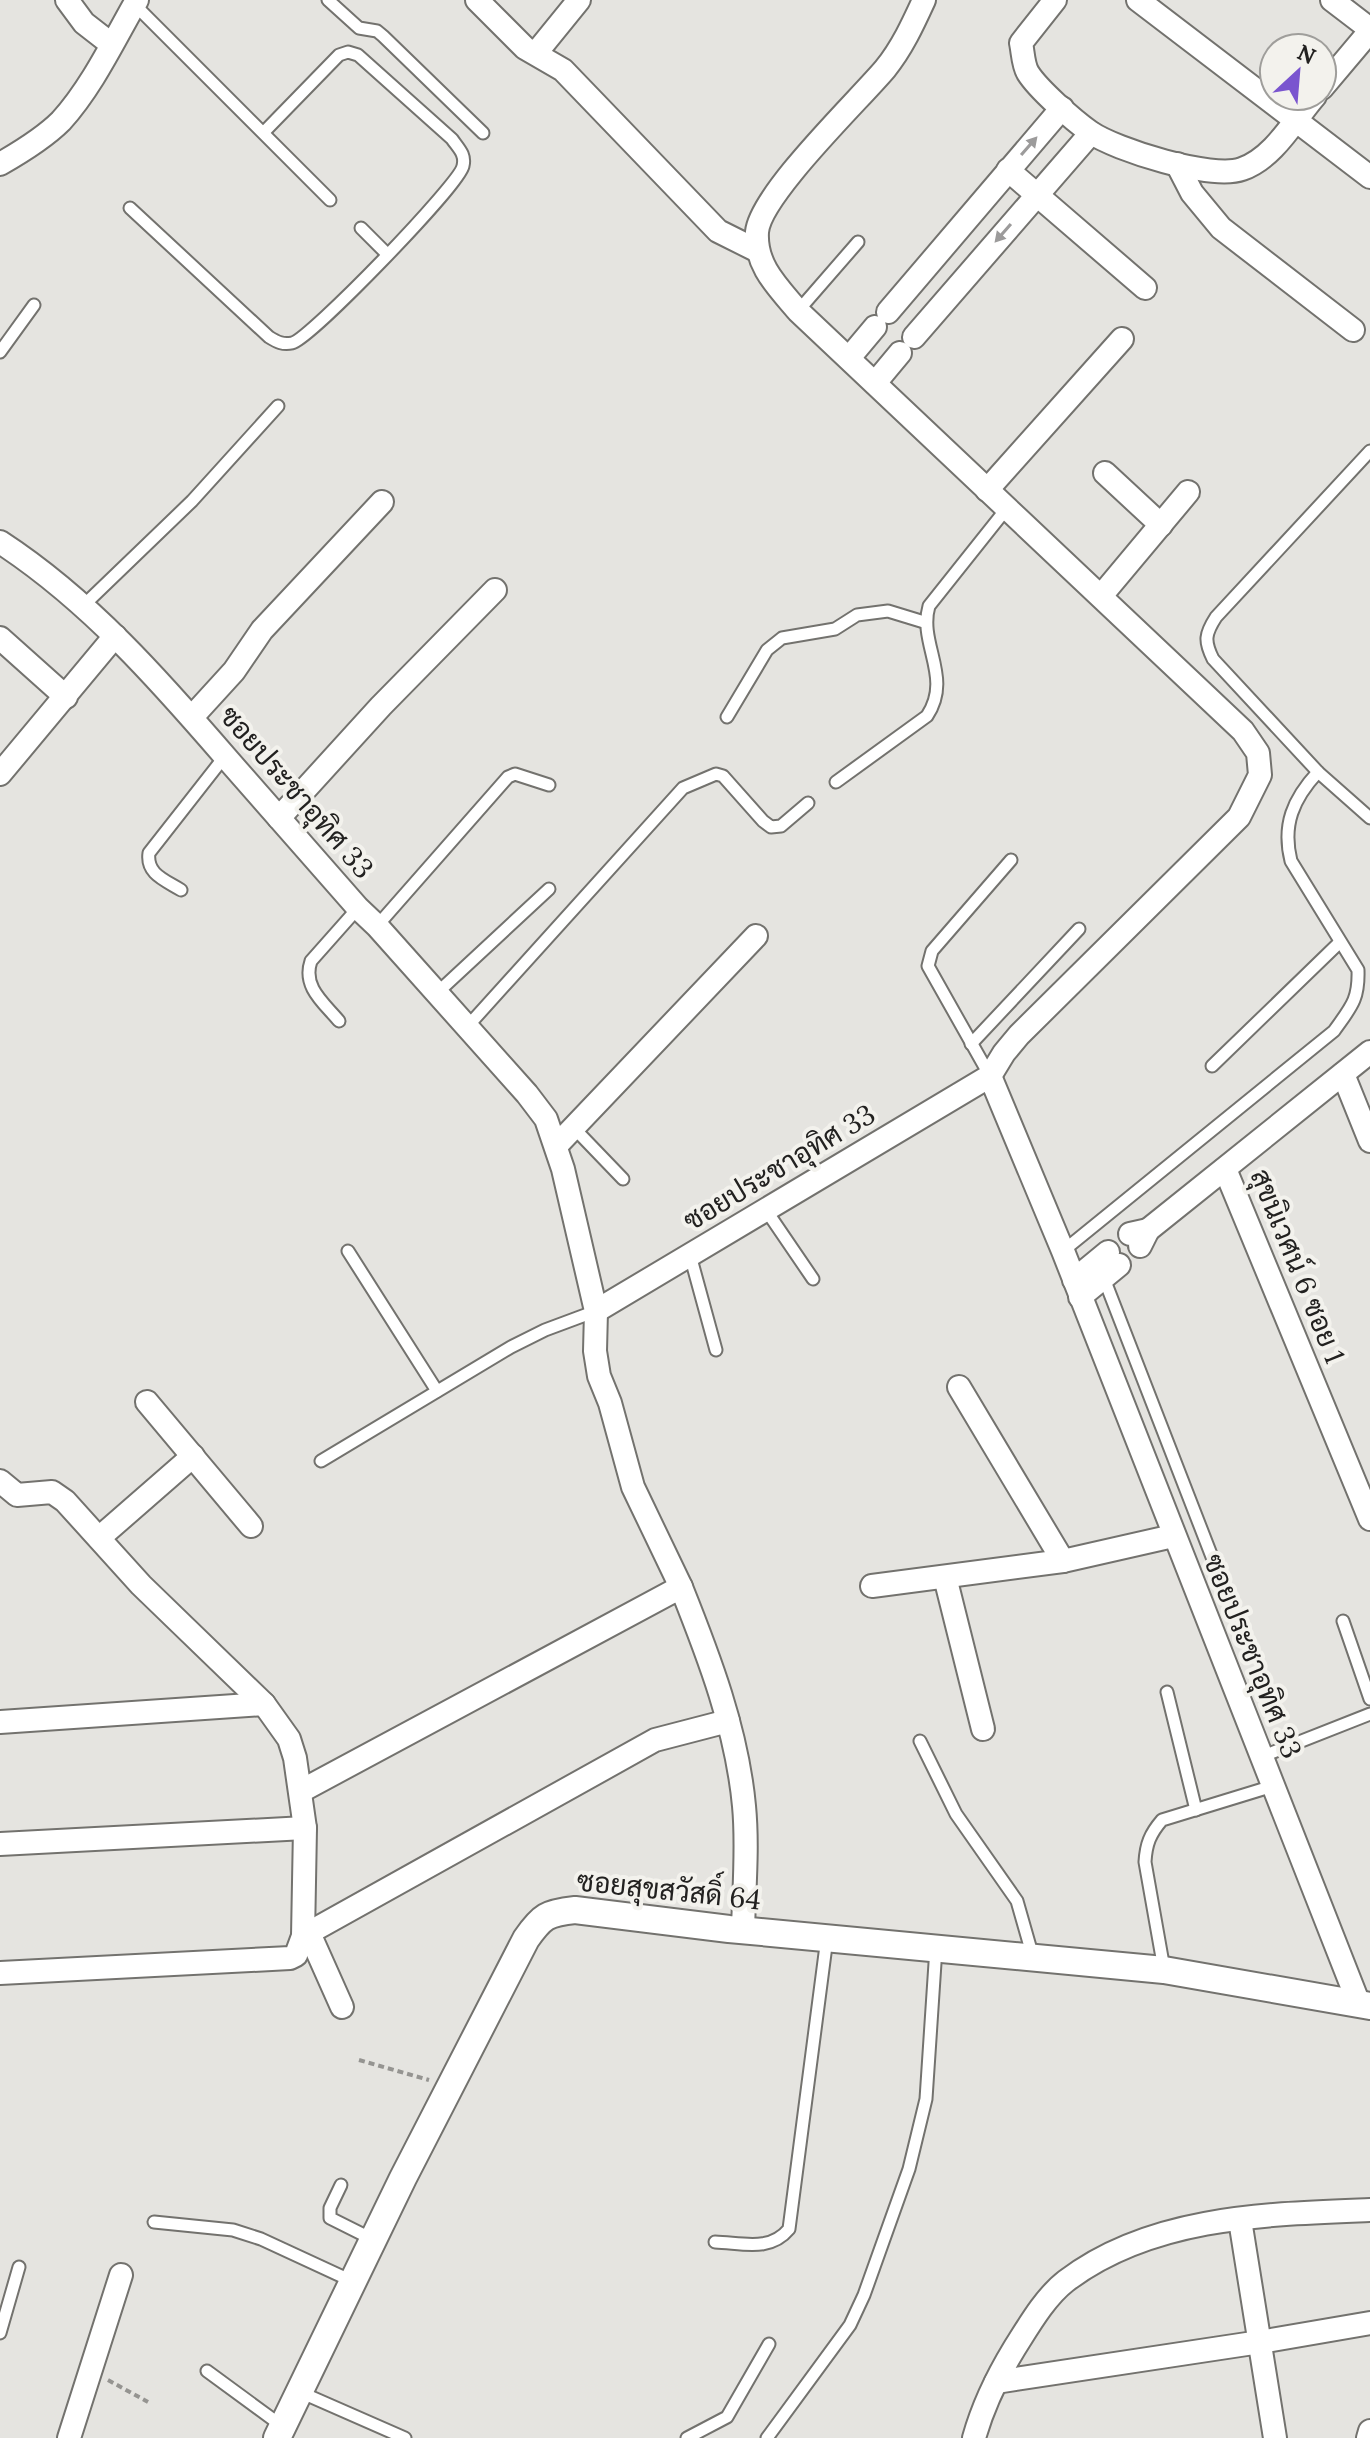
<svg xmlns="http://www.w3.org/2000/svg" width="1370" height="2438" viewBox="0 0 1370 2438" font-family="Lora,Sarabun,serif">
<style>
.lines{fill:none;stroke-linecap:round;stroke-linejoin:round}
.service-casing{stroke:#73726e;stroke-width:15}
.minor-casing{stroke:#73726e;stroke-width:26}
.tertiary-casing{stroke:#73726e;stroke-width:30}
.path{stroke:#959491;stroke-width:4;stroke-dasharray:6 4;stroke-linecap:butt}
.service{stroke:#fff;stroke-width:11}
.minor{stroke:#fff;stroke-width:22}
.tertiary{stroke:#fff;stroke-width:26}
.oneway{fill:#9c9b9b}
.labels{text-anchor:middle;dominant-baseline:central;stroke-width:8;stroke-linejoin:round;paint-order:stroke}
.street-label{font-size:28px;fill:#222120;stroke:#f3f2ed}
</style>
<rect width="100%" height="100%" fill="#e5e4e0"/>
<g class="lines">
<defs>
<g id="service">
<polyline points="328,0 359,28 377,31 383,36 483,133"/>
<polyline points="135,5 330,200"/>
<path d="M130 208 269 337C277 342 283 345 292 343 310 339 460 184 463 166 466 154 458 148 452 139L358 55 348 52 339 55 264 132"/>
<polyline points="361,228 387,254"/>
<polyline points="798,311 858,242"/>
<polyline points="0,352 34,305"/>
<path d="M1370 451 1216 617C1205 634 1204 641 1213 659L1318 772 1370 818"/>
<polyline points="83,606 192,501 278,406"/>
<polyline points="727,717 767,650 782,638 835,629 857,615 888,611 924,622"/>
<path d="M836 782 927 716C953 677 918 644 929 606L1007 508"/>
<path d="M181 890C165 880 146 874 149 853L225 756"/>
<polyline points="377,926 508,777 515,774 549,785"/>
<polyline points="437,993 549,889"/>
<path d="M339 1021C324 1003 302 987 311 961L358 908"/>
<polyline points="467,1027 683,788 716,774 723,776 763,821 771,827 781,826 808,803"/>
<polyline points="971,1044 1079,929"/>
<polyline points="1212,1066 1340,942"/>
<polyline points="990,1076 928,966 932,951 1011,860"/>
<polyline points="573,1127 623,1179"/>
<polyline points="766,1210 813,1279"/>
<polyline points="348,1251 437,1391"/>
<path d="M1063 1251 1334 1031C1351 1007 1359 1000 1358 970L1291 861C1282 825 1293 799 1318 772"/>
<polyline points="690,1255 716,1350"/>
<polyline points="1103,1276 1233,1611"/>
<polyline points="321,1461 511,1347 545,1330 596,1311"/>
<polyline points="1343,1621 1370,1699"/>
<polyline points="1167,1692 1196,1810"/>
<polyline points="920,1741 956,1814 1017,1901 1033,1957"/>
<polyline points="1261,1757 1370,1714"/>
<path d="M1164 1969 1145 1862C1146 1844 1150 1834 1162 1820L1273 1786"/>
<polyline points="341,2185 330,2208 330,2218 372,2239"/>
<polyline points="154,2222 233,2230 261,2239 354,2282"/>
<path d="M715 2242C743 2243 770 2252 789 2229L827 1938"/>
<polyline points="0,2333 19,2267"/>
<polyline points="207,2371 282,2426"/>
<polyline points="300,2392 405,2438"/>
<polyline points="687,2438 727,2417 769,2344"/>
<polyline points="767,2438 850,2325 864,2295 909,2169 926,2099 936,1948"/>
</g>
<g id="minor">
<polyline points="67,0 84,23 111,44"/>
<polyline points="477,0 525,48 563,70 718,231 758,251"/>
<path d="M924 0C913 24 902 48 885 69 858 101 760 195 757 232 755 266 778 287 798 311L1243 731 1258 753 1260 775 1239 817 1019 1035 1004 1053 990 1076"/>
<path d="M1055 0 1021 43C1023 52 1023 65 1028 73 1038 89 1073 120 1090 132 1116 150 1212 180 1242 169 1274 158 1294 120 1315 96"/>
<polyline points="1138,0 1370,177"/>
<polyline points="1332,0 1370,29"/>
<polyline points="536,53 579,0"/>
<polyline points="1322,88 1370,31"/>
<path d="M0 164C21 152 44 138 61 121 92 87 114 40 137 0"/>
<polyline points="1177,164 1192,193 1221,228 1353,330"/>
<polyline points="1008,170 1145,288"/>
<polyline points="888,312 1062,108"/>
<polyline points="914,337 1091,133"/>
<polyline points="849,358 875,327"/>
<polyline points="875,383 900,353"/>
<polyline points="1105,473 1161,525"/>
<polyline points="987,490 1122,339"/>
<path d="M0 542C89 600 160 681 229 761 272 810 315 859 358 908L377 926 527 1094 546 1119 563 1169 596 1311 595 1351 599 1376 610 1403 633 1487 681 1587"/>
<polyline points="1101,596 1188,492"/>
<polyline points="0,638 66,697"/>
<polyline points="192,717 234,671 262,630 382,502"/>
<polyline points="0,774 115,636"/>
<polyline points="279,818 381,706 495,590"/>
<polyline points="1343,1074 1370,1141"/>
<polyline points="556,1146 756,936"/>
<polyline points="1225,1169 1370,1519"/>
<polyline points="1148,1230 1370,1052"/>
<polyline points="1130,1234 1148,1230 1140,1246"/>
<polyline points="1074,1280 1108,1252"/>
<polyline points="1080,1297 1119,1265"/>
<polyline points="596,1311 990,1076 1063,1251 1359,2004"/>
<polyline points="959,1387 1063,1561"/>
<polyline points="147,1402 251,1526"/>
<polyline points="0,1481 17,1495 52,1492 65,1501 141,1585 264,1704 289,1739 295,1758 305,1828 303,1936 296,1955 290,1958 0,1973"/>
<polyline points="99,1538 193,1456"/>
<polyline points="945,1577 983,1729"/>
<polyline points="872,1586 1063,1561 1173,1536"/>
<polyline points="0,1722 264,1704"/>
<path d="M301 1791 681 1587C709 1657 737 1730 744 1806 748 1847 744 1889 743 1930"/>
<polyline points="0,1844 305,1828"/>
<polyline points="309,1933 342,2007"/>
<polyline points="303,1936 655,1740 728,1721"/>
<polyline points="1240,2220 1275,2438"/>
<polyline points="996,2382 1260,2342 1370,2323"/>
<polyline points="69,2438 121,2275"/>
<path d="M974 2438C983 2406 997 2377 1014 2349 1028 2327 1045 2297 1066 2281 1151 2216 1268 2214 1370 2210"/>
<polyline points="1368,2438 1370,2431"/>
</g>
<path id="tertiary" d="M277 2438 403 2178 526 1939C542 1916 547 1913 575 1910L729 1929 1164 1970 1370 2006"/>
</defs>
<use href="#service" class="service-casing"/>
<use href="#minor" class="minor-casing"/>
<use href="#tertiary" class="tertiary-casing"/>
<g class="path">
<polyline points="359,2060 429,2080"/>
<polyline points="108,2380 148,2402"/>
</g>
<use href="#service" class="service"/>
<use href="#minor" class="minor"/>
<use href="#tertiary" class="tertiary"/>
</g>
<defs><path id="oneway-solid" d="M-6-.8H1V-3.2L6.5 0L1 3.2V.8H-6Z" transform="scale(2)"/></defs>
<g class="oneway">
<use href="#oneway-solid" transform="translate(1029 146) rotate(-49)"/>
<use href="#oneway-solid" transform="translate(1003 233) rotate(131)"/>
</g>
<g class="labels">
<g class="street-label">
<text transform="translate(297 792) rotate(49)">ซอยประชาอุทิศ 33</text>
<text transform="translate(779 1167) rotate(-31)">ซอยประชาอุทิศ 33</text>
<text transform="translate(1298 1266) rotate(68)">สุขนิเวศน์ 6 ซอย 1</text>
<text transform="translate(1253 1656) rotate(68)">ซอยประชาอุทิศ 33</text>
<text transform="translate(669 1890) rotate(6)">ซอยสุขสวัสดิ์ 64</text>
</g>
</g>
<g transform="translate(1298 72) rotate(26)"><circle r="38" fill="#f3f2ed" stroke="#9f9e9b" stroke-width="2"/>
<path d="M0-6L14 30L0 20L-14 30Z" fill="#7a55cf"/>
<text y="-12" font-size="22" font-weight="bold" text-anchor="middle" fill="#222120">N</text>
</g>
</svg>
